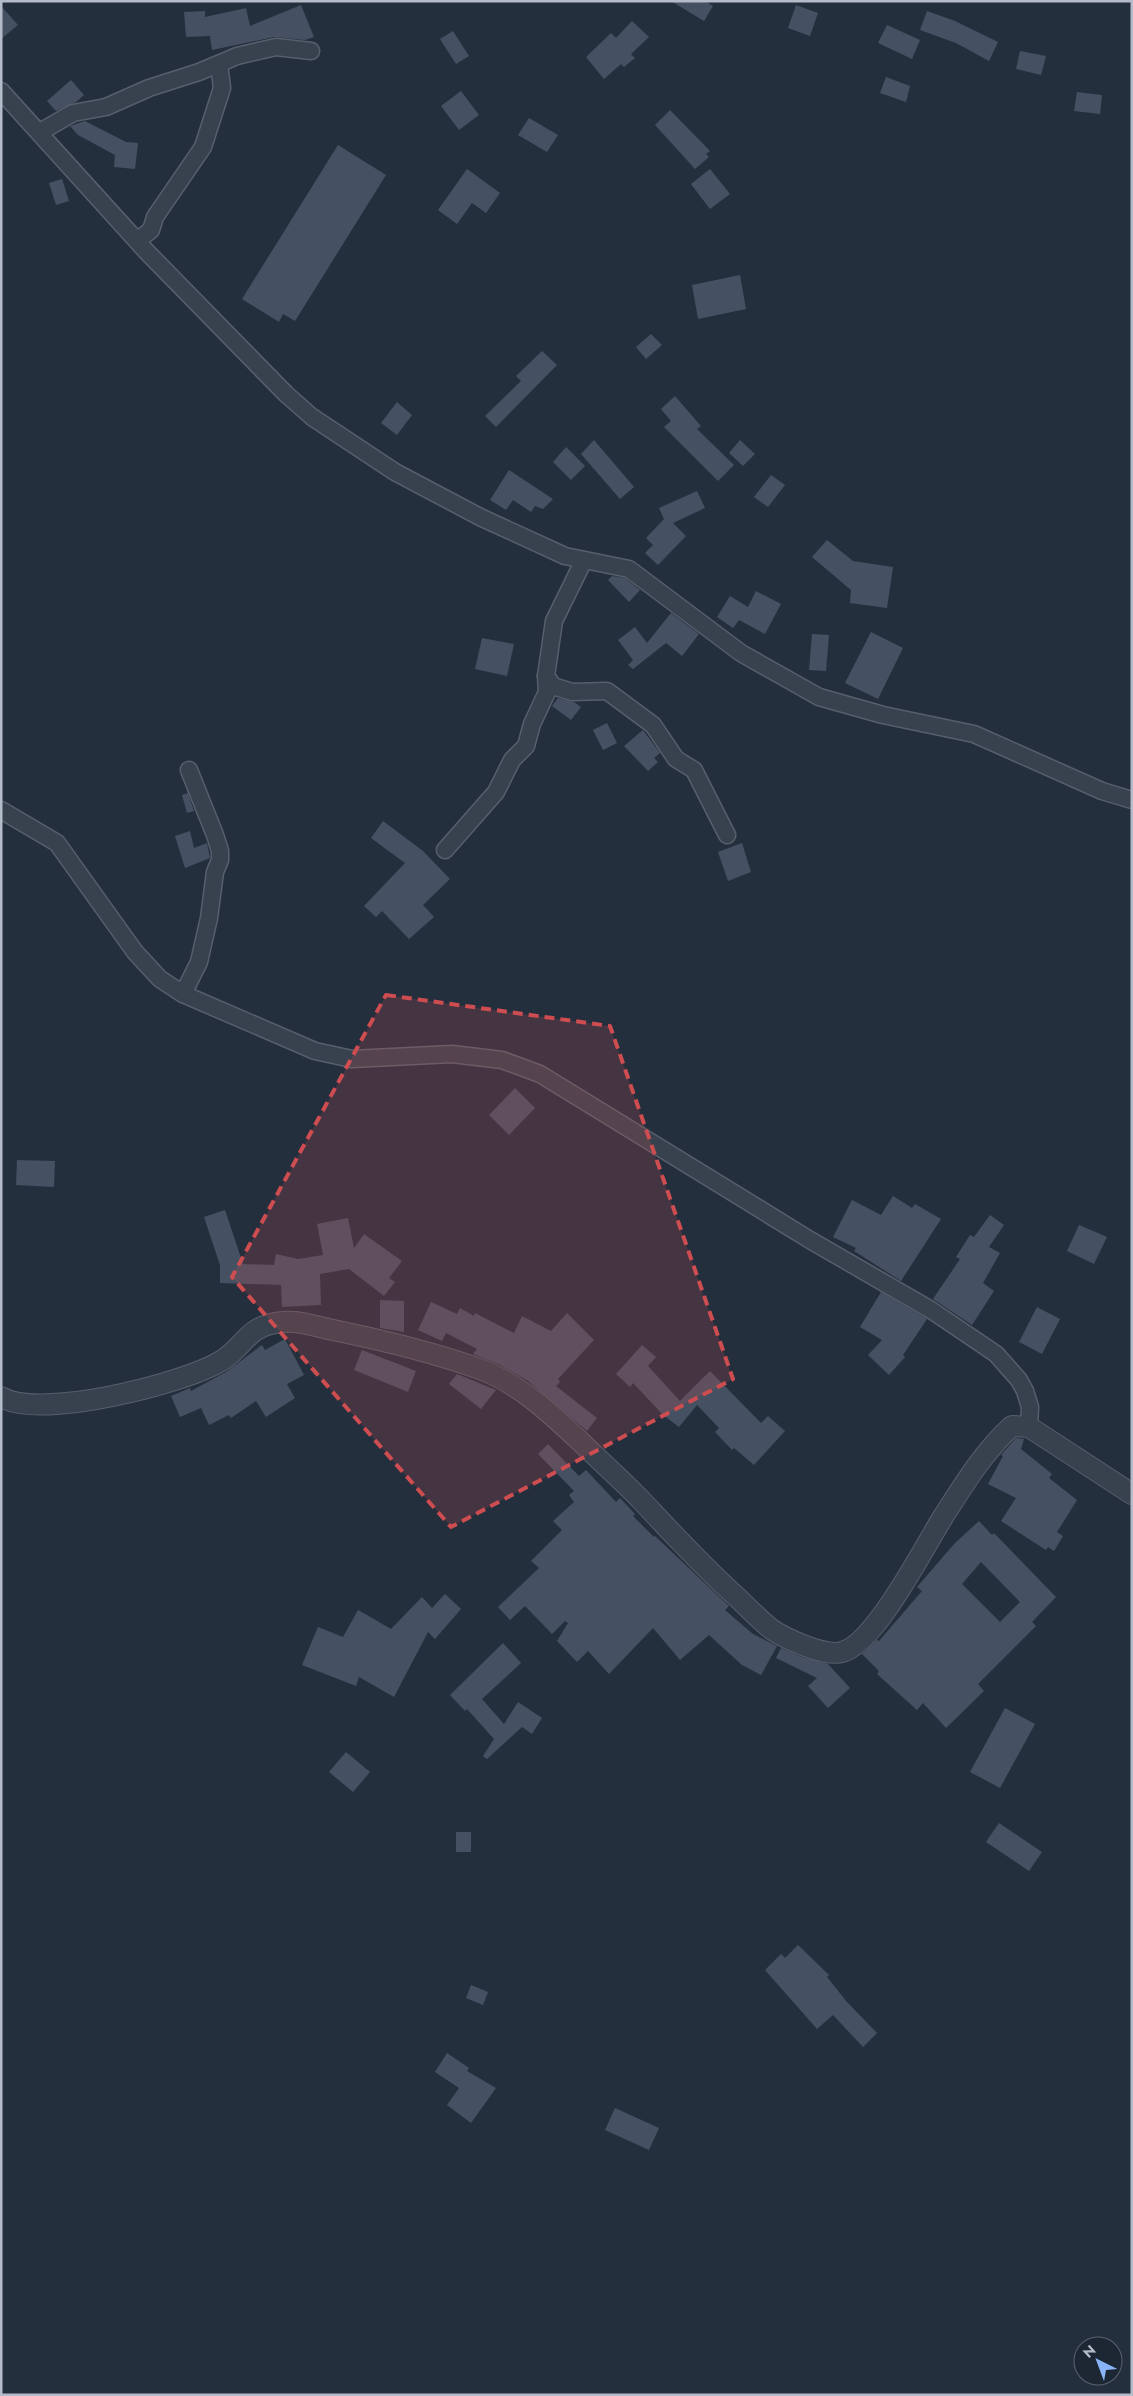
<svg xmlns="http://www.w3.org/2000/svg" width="1133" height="2396" viewBox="0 0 1133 2396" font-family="Jost,sans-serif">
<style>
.building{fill:#455162;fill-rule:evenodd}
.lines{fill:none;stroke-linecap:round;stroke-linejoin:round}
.minor-casing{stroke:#565f6c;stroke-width:19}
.tertiary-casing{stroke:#565f6c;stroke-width:22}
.minor{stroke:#38414e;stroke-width:16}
.tertiary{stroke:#38414e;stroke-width:20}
.marked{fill:#ce4d50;fill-opacity:0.2;stroke:#ce4d50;stroke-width:4;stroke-dasharray:10 6;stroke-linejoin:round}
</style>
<rect width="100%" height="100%" fill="#242f3e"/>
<g class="building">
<polygon points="671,1 705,1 713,6 704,21"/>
<polygon points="301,5 314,37 305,40 274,37 212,50 210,36 186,37 184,12 205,11 205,17 246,8 250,26"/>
<polygon points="796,5 818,13 810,36 788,28"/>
<polygon points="1,6 18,25 1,39"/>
<polygon points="927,11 955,21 998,42 989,61 956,43 920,30"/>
<polygon points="632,21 649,37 631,54 635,58 624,67 621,64 604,79 586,57 611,33 616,38"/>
<polygon points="887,25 920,40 912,59 878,43"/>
<polygon points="453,31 469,56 456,64 440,39"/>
<polygon points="1020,51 1046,56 1041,75 1016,69"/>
<polygon points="886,77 910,86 906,102 880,93"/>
<polygon points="71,80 84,95 76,102 56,111 47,101"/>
<polygon points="461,91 479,115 459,130 441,106"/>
<polygon points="1077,92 1102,95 1100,114 1074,111"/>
<polygon points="670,110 710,151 706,154 709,157 695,169 655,125"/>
<polygon points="529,118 558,135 547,152 518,135"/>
<polygon points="85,121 126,142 138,143 135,169 114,167 115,155 78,135 70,126"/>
<polygon points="338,145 386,175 295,321 283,314 279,322 242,299"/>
<polygon points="467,169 500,193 486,213 472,203 457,224 438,210"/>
<polygon points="710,169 730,194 710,209 691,184"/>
<polygon points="62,179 69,201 56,205 49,183"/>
<polygon points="740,275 746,309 698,319 692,285"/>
<polygon points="651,334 662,345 646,359 636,347"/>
<polygon points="542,351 557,365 496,427 485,416 521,381 516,376"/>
<polygon points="675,396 701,426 697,429 734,465 718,481 664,427 671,421 661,409"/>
<polygon points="397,402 412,415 397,435 381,423"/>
<polygon points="594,440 634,487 620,499 581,454"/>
<polygon points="740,440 755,454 743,466 729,453"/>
<polygon points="566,447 585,466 571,480 553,462"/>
<polygon points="509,470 553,499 543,509 535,506 531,512 513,500 506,510 490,500"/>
<polygon points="771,475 785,485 768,507 754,497"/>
<polygon points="697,491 705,508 673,523 686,536 658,565 645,553 653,545 646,538 664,519 659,508"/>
<polygon points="827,540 853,561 893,567 887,608 850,603 851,590 812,557"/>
<polygon points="612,576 625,578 640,590 629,602 608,580"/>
<polygon points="756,591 781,604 765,634 739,620 733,628 717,617 730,596 748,607"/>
<polygon points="671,613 699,634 682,656 666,643 633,669 628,665 633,660 618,640 635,627 647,643"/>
<polygon points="871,632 903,648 878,699 845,683"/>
<polygon points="812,634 829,635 826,671 809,670"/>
<polygon points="482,638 514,644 507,676 475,669"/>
<polygon points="558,698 574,702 581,707 571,720 552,706"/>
<polygon points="607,723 617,743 603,750 593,730"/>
<polygon points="643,730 660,753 654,758 658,762 648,771 624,746"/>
<polygon points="188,793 194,811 187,813 182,795"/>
<polygon points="383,821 423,851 450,879 423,905 434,917 409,939 382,911 376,917 364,906 405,863 371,838"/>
<polygon points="190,831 194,848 207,843 210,858 185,868 175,836"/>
<polygon points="742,843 751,872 728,881 718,852"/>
<polygon points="515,1088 535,1108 509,1135 489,1115"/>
<polygon points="17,1160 55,1161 54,1187 16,1185"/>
<polygon points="893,1196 912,1208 915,1204 941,1219 901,1281 854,1251 856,1248 833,1237 852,1200 881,1215"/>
<polygon points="225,1210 243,1264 274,1265 276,1254 298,1259 323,1255 317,1224 348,1218 354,1248 364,1234 402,1261 389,1278 395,1282 384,1296 349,1269 320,1274 321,1305 282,1307 281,1285 220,1283 220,1265 204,1217"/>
<polygon points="990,1215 1004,1225 989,1247 1000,1253 983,1283 994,1291 972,1325 933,1299 960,1259 956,1257 970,1235 974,1237"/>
<polygon points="1079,1225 1107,1237 1094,1264 1067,1251"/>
<polygon points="881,1292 927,1319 903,1355 905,1357 889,1375 868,1355 882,1340 860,1327"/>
<polygon points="380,1300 404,1301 404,1332 380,1328"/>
<polygon points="431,1302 457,1314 460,1308 474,1316 475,1313 514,1333 522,1316 551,1331 567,1313 594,1340 558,1379 560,1382 556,1386 597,1418 587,1431 528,1381 500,1365 473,1354 477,1349 446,1333 442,1341 418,1330"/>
<polygon points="1037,1307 1060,1319 1042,1354 1019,1342"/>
<polygon points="285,1339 304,1375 287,1384 295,1398 266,1417 256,1401 231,1418 229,1415 209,1425 201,1408 180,1417 171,1396 190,1388 191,1391 226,1372 262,1345 265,1350"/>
<polygon points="642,1345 656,1357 648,1366 680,1401 710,1371 761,1423 768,1416 785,1431 754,1465 734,1448 732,1450 715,1432 719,1428 697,1405 679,1427 663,1415 633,1383 630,1387 616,1374"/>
<polygon points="362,1350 416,1371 408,1392 354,1370"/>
<polygon points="457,1374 496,1390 481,1409 449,1384"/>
<polygon points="1016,1438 1024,1439 1021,1449 1052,1474 1049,1478 1077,1500 1057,1532 1063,1536 1054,1551 1048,1547 1046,1550 1001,1521 1016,1498 988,1484 1003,1456 1001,1455"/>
<polygon points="548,1444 579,1476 586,1470 616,1502 620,1498 635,1514 633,1516 654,1537 655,1536 729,1606 725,1610 753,1634 777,1646 761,1675 742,1665 709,1635 680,1660 653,1628 609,1674 588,1651 577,1662 557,1641 568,1623 565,1621 552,1634 525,1606 510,1620 498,1607 539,1568 531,1561 562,1530 553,1521 574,1502 569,1495 574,1491 538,1454"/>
<path d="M979 1521 992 1535 994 1533 1056 1597 1032 1622 1036 1626 978 1684 984 1691 946 1728 923 1703 917 1710 877 1674 879 1671 862 1654 877 1640 879 1641 922 1591 917 1587 955 1543ZM981 1562 1020 1602 1000 1622 962 1584Z"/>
<polygon points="445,1594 461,1609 435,1639 428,1632 394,1697 359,1677 356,1686 302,1665 318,1627 343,1637 358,1610 391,1629 422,1597 432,1608"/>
<polygon points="503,1643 521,1663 482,1699 504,1724 518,1702 542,1718 532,1734 522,1727 487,1759 483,1756 494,1739 467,1709 465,1711 450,1695"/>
<polygon points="781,1648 802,1657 828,1664 850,1688 828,1708 808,1686 817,1678 776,1658"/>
<polygon points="1005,1708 1035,1724 1000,1788 970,1772"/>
<polygon points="346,1752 370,1772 353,1792 329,1772"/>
<polygon points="999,1823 1042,1852 1029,1871 986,1842"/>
<rect x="456" y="1832" width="15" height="20"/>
<polygon points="798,1945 829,1975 827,1977 847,2002 877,2033 863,2047 833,2015 817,2029 765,1970 781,1954 785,1958"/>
<polygon points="471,1985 488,1992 483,2005 466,1998"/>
<polygon points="447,2053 469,2068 467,2071 496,2088 471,2123 447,2105 459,2088 435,2072"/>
<polygon points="615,2108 659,2128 649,2150 605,2130"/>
</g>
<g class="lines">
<defs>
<g id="minor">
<polyline points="1,91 146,251 286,394 312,417 395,472 480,517 565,556 629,569 741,653 819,697 883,715 974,734 1102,791 1132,800"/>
<polyline points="40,132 73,113 106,107 149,88 199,72 237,56 276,47 311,51"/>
<polyline points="137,241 151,230 155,217 203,147 222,88 219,64"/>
<polyline points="584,560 554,621 546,676 553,686 572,692 607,691 653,725 676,759 694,770 727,835"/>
<polyline points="1,810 57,843 135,952 160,979 183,994 315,1051 352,1059 452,1054 502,1060 540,1074 810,1240 931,1310 996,1354 1019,1380 1025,1391 1030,1407 1029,1427"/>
<polyline points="445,850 496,792 512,760 526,746 532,724 547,692 546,676"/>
<polyline points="183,994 199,962 209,918 215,872 220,860 220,851 215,835 189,770"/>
</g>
<path id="tertiary" d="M1 1397C40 1420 183 1384 221 1361 246 1346 246 1325 283 1322 299 1320 318 1327 333 1330 382 1340 432 1352 480 1369 520 1384 551 1414 582 1443 601 1462 622 1480 641 1500 673 1534 704 1568 739 1599 749 1609 760 1620 771 1629 786 1639 825 1657 842 1652 875 1644 924 1547 943 1517 963 1486 984 1451 1012 1426L1029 1427 1132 1494"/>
</defs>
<use href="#minor" class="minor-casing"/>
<use href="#tertiary" class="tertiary-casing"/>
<use href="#minor" class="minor"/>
<use href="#tertiary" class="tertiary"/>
</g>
<path class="marked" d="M386 995 610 1026 733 1379 451 1527 232 1277Z"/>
<rect width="1133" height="2396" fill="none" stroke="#b4bcc9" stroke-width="5"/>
<g transform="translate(1098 2361) rotate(318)"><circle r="24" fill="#1d2633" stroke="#59626f"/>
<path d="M0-4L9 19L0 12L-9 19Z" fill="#8ab4f8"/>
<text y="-8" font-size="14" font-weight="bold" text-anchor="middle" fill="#b4bcc9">N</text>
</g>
</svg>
